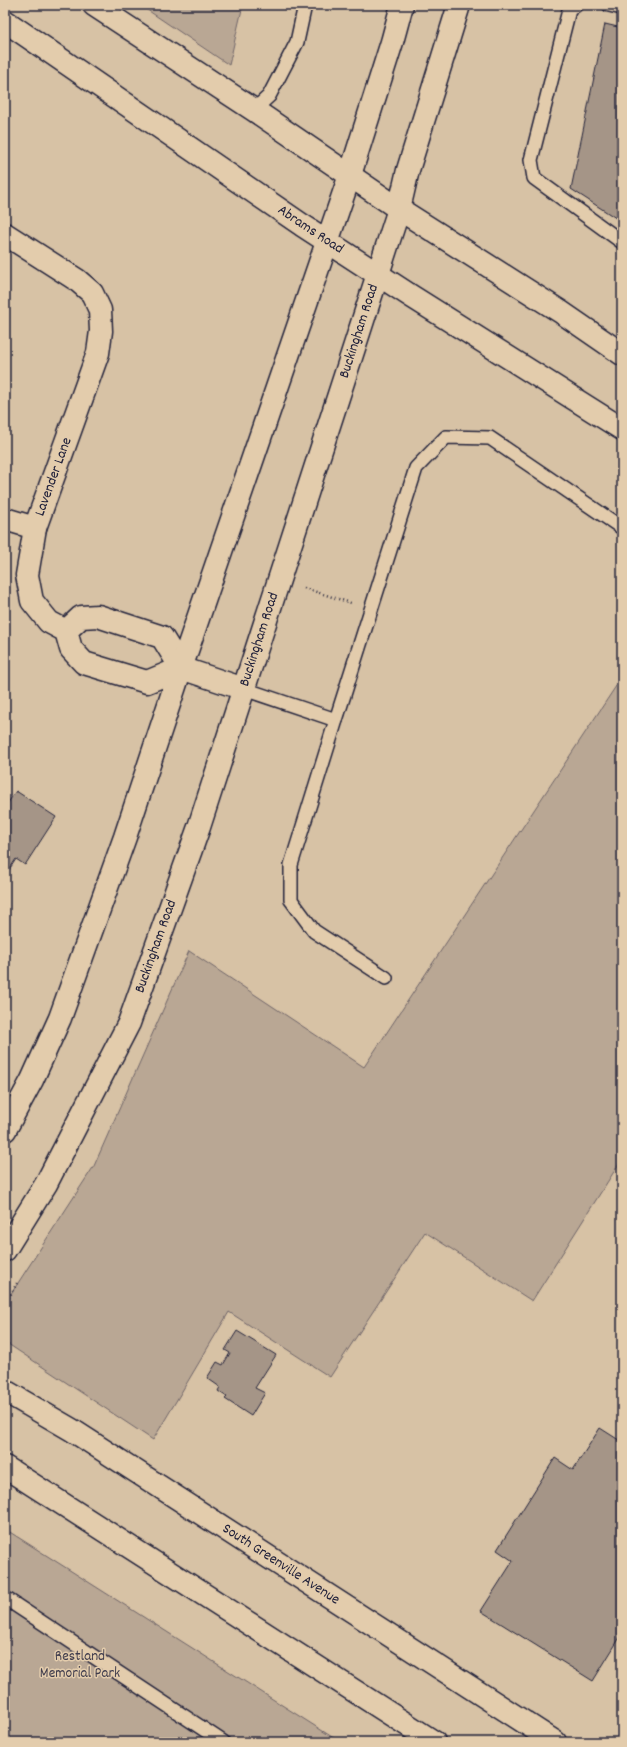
<svg xmlns="http://www.w3.org/2000/svg" width="627" height="1747" viewBox="0 0 627 1747" font-family="Dekko,sans-serif">
<style>
.green{fill:#b9a794;stroke:#6e6468}
.building{fill:#a59587;stroke:#22223b}
.lines{fill:none;stroke-linecap:round;stroke-linejoin:round}
.service-casing{stroke:#22223b;stroke-width:16}
.minor-casing{stroke:#22223b;stroke-width:25}
.tertiary-casing{stroke:#22223b;stroke-width:25}
.secondary-casing{stroke:#22223b;stroke-width:25}
.path{stroke:#22223b;stroke-width:2.5;stroke-dasharray:1 3;stroke-linecap:butt}
.service{stroke:#e3ccac;stroke-width:13}
.minor{stroke:#e3ccac;stroke-width:22}
.tertiary{stroke:#e3ccac;stroke-width:22}
.secondary{stroke:#e3ccac;stroke-width:22}
.labels{text-anchor:middle;dominant-baseline:central;stroke-width:3;stroke-linejoin:round;paint-order:stroke}
.street-label{font-size:15px;fill:#22223b;stroke:#e3ccac}
.park-label{font-size:15px;fill:#403d4d;stroke:#e3ccac}
</style>
<rect width="100%" height="100%" fill="#d7c2a5"/>
<filter id="ink" filterUnits="userSpaceOnUse"><feTurbulence type="fractalNoise" baseFrequency=".025" numOctaves="2"/><feDisplacementMap in="SourceGraphic" scale="8" xChannelSelector="R" yChannelSelector="G"/><feConvolveMatrix kernelMatrix="1 2 1 2 8 2 1 2 1" color-interpolation-filters="sRGB"/></filter>
<g filter="url(#ink)">
<g class="green">
<polygon points="140,5 243,5 229,65"/>
<polygon points="622,677 622,1159 532,1301 425,1232 330,1377 229,1312 153,1440 5,1342 5,1303 94,1166 189,951 364,1067"/>
<polygon points="5,1529 340,1742 5,1742"/>
</g>
<g class="building">
<polygon points="605,24 622,28 622,222 571,189"/>
<polygon points="16,791 56,817 25,865 16,859 5,876 5,807"/>
<polygon points="237,1331 276,1355 255,1388 265,1393 251,1416 225,1399 227,1397 218,1391 220,1387 207,1378 217,1362 223,1365 230,1353 225,1350"/>
<polygon points="600,1428 622,1442 622,1634 593,1681 481,1611 513,1561 497,1550 555,1458 573,1470"/>
</g>
<g class="lines">
<defs>
<g id="service">
<polyline points="576,5 569,10 531,160 534,178 622,242"/>
<polyline points="609,5 622,8"/>
<polyline points="254,110 269,96 297,42 305,5"/>
<polyline points="244,689 336,720 291,865 291,900 314,931 386,978"/>
<polyline points="336,720 416,468 446,437 490,438 622,528"/>
<polyline points="5,1598 223,1742"/>
</g>
<g id="minor">
<polyline points="5,234 77,280 92,293 100,310 101,331 98,353 35,528 27,575 32,601 49,622 66,631 71,649 84,663 147,682 181,668"/>
<polyline points="5,519 35,528"/>
<polyline points="66,631 81,617 98,616 162,637 181,668"/>
<polyline points="181,668 244,689"/>
</g>
<g id="tertiary">
<polyline points="5,1130 32,1080 60,1018 125,837 181,668 350,175 392,42 402,5"/>
<path id="s1" d="M5 1250 46 1184 129 1023 199 827 399 209 408 170 459 5"/>
</g>
<g id="secondary">
<polyline points="94,5 254,110 399,209 561,312 622,354"/>
<path id="s2" d="M5 21 302 225 411 296 622 429"/>
<path id="s3" d="M5 1391 72 1430 555 1742"/>
<polyline points="5,1467 434,1742"/>
</g>
</defs>
<use href="#service" class="service-casing"/>
<use href="#minor" class="minor-casing"/>
<use href="#tertiary" class="tertiary-casing"/>
<use href="#secondary" class="secondary-casing"/>
<g class="path">
<polyline points="304,588 351,603"/>
<polyline points="5,1305 17,1283"/>
</g>
<use href="#service" class="service"/>
<use href="#minor" class="minor"/>
<use href="#tertiary" class="tertiary"/>
<use href="#secondary" class="secondary"/>
</g>
</g>
<g class="labels">
<g class="street-label">
<text stroke="none"><textPath href="#s2" startOffset="370">Abrams Road</textPath></text>
<text stroke="none"><textPath href="#s1" startOffset="988">Buckingham Road</textPath></text>
<text transform="translate(54 477) rotate(-70)">Lavender Lane</text>
<text stroke="none"><textPath href="#s1" startOffset="664">Buckingham Road</textPath></text>
<text stroke="none"><textPath href="#s1" startOffset="340">Buckingham Road</textPath></text>
<text stroke="none"><textPath href="#s3" startOffset="326">South Greenville Avenue</textPath></text>
</g>
<g class="park-label">
<text x="80" y="1657">Restland<tspan x="80" dy="17">Memorial Park</tspan></text>
</g>
</g>
<rect width="627" height="1747" fill="none" stroke="#e3ccac" stroke-width="20"/>
<rect x="10" y="10" width="607" height="1727" fill="none" stroke="#22223b" stroke-width="1.5" filter="url(#ink)"/>
</svg>
